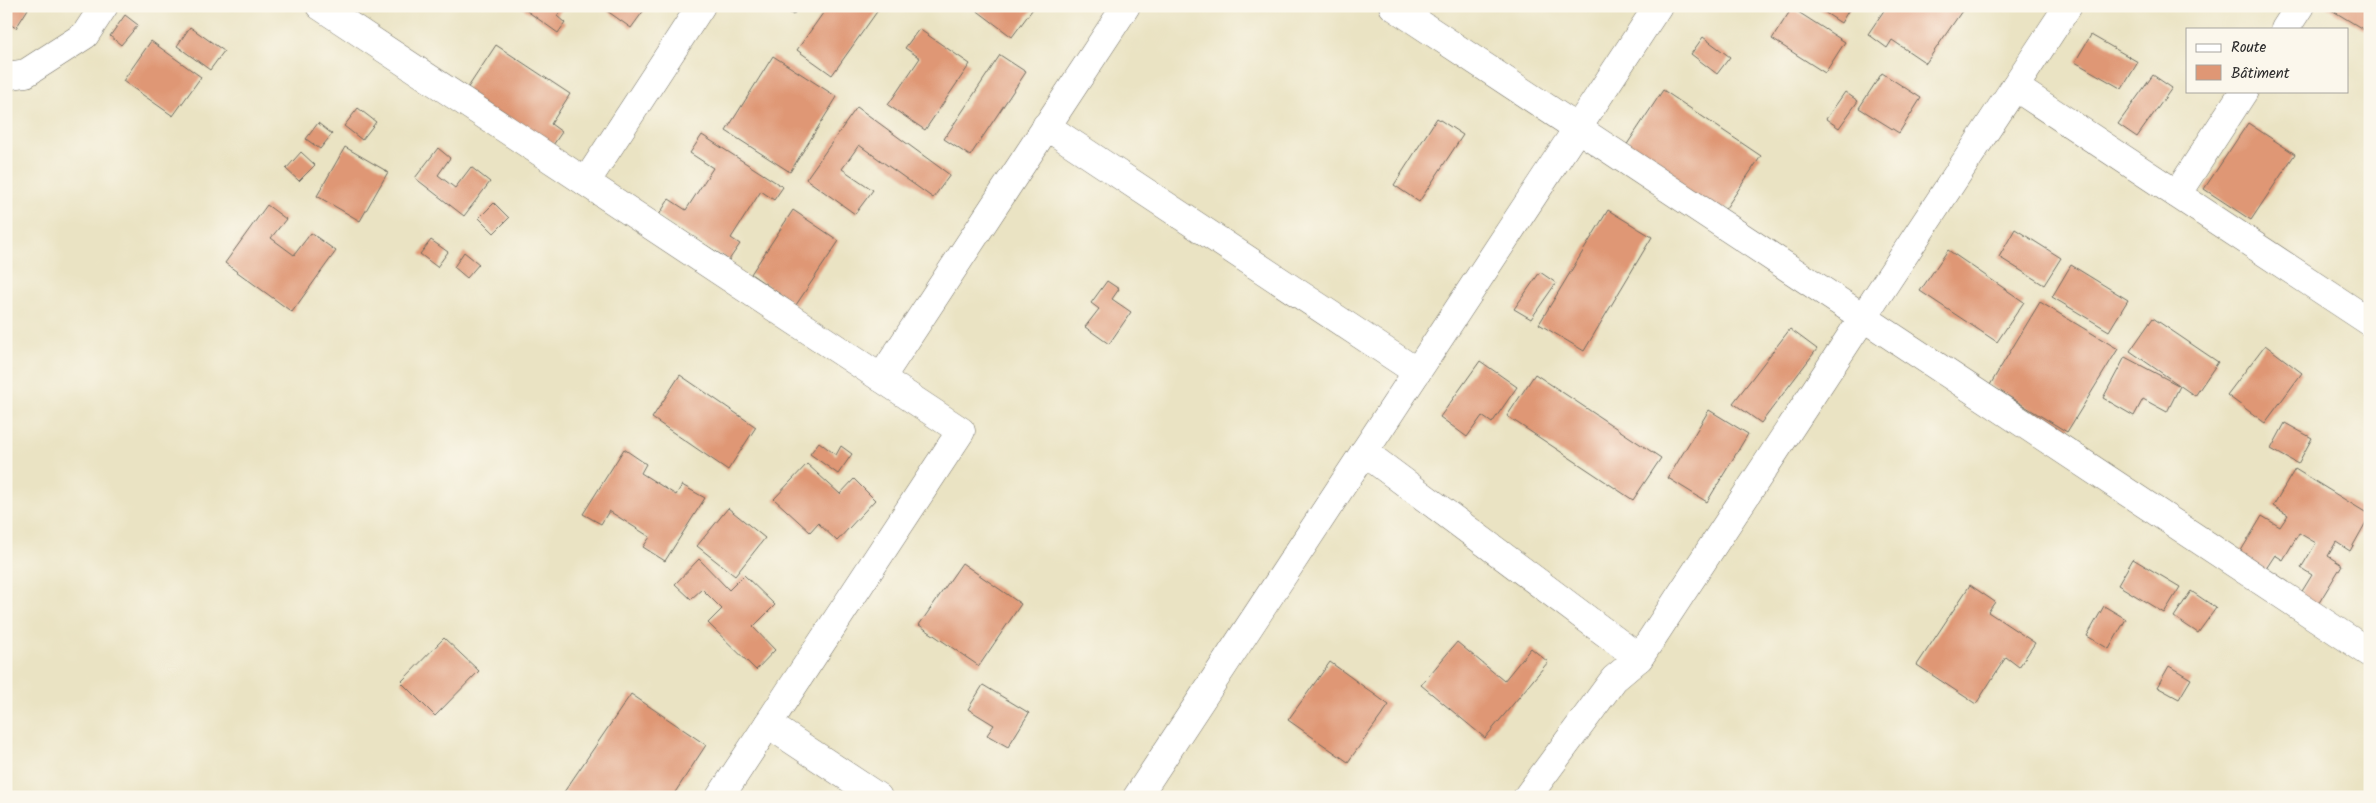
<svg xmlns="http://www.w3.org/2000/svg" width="2376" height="803" viewBox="0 0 2376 803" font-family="Kalam,sans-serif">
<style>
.building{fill:#df9775}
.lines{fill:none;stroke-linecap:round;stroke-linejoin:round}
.minor-casing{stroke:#6e6b60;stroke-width:29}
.minor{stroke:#fff;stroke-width:28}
</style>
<rect width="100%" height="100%" fill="#fbf7ec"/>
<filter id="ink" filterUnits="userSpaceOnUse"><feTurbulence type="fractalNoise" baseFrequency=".02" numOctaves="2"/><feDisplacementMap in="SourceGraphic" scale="10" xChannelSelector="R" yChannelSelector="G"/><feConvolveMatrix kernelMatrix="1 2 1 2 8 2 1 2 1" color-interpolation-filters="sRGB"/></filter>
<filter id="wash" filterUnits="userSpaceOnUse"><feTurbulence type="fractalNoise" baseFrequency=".0096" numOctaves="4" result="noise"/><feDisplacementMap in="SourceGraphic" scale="20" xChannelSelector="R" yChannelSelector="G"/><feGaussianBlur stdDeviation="1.12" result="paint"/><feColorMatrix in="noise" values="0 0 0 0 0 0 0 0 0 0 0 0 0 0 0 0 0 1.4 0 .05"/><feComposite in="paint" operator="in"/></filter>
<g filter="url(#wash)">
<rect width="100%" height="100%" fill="#eae3c3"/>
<g id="blocks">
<g class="building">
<polygon points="6,6 24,6 28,9 16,28 6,22"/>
<polygon points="520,6 564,6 557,16 565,23 558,33"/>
<polygon points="604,6 647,6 631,28 603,8"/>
<polygon points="781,6 799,6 793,15"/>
<polygon points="828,6 881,6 832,75 797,50"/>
<polygon points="971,6 1035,6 1012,37"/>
<polygon points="1815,6 1851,6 1841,23"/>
<polygon points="1887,6 1961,6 1964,8 1926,63 1892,40 1887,48 1868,34"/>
<polygon points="2325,6 2370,6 2370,25 2366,31"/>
<polygon points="1792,8 1845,42 1825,73 1772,39"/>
<polygon points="125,15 138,25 121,45 110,36"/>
<polygon points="190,27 224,51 210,70 177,46"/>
<polygon points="919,29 970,64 925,130 888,105 920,58 905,48"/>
<polygon points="2091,35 2138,62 2122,89 2075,62"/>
<polygon points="1703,37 1730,57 1717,74 1691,54"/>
<polygon points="151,41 201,77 173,116 123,81"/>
<polygon points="496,45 570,94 551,124 562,132 549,151 463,95"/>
<polygon points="1000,55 1026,72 970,156 944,139"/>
<polygon points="773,56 837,97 790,172 726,131"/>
<polygon points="1882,73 1921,98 1899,133 1859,108"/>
<polygon points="2153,75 2172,88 2137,137 2118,124"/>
<polygon points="1663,90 1761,156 1720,217 1622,152"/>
<polygon points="1845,92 1858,101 1839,128 1826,119"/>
<polygon points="857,107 950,175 933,198 859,145 842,169 873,190 855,214 806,179"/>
<polygon points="358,108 376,122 362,140 344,126"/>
<polygon points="1437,118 1463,135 1419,202 1394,185"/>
<polygon points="318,123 332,134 320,149 306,139"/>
<polygon points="2248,123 2295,154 2251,220 2204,189"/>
<polygon points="702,135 783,187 774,200 761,191 731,238 740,244 729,260 659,215 669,199 686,210 713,168 690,153"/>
<polygon points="345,147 388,172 360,221 317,196"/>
<polygon points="438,148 450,158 438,175 455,188 471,167 490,182 464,216 415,178"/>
<polygon points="301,152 315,165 299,181 286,169"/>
<polygon points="494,203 509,218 494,233 479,218"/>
<polygon points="267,205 286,219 271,238 294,255 311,233 336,251 292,312 225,263"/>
<polygon points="793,210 839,241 796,305 751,274"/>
<polygon points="1608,210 1652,237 1584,351 1539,324"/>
<polygon points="2015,229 2061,258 2044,285 1999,257"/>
<polygon points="431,240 448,252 437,267 420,254"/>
<polygon points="1948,250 2024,302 1997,342 1920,291"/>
<polygon points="464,252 479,264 467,278 454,267"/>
<polygon points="2071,265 2128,300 2109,331 2052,297"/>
<polygon points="1540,272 1556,283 1531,319 1514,309"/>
<polygon points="1107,281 1119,289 1112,299 1131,312 1109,344 1085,327 1099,309 1091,303"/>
<polygon points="2040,302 2118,349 2067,432 1990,385"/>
<polygon points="2153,318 2218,362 2195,396 2130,351"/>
<polygon points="1790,329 1817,349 1761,423 1733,403"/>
<polygon points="2265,345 2302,373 2265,423 2227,395"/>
<polygon points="2125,357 2180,386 2167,412 2143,399 2134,416 2103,398"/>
<polygon points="1480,361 1517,387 1492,423 1482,416 1467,437 1440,417"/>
<polygon points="1535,374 1661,458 1633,500 1507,416"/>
<polygon points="680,375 756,427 728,470 652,418"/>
<polygon points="1709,410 1748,434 1707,502 1668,478"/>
<polygon points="2285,423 2312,438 2298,464 2271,449"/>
<polygon points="819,442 836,455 841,446 852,454 838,474 810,454"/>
<polygon points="624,449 646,464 641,473 676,495 682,485 705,498 665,561 643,547 650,537 609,511 601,524 583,514"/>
<polygon points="807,464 840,494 854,479 875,500 837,541 818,523 810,532 774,499"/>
<polygon points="2295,469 2370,515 2350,551 2336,542 2328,556 2342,565 2317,606 2299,596 2312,575 2301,568 2316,543 2299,533 2283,560 2275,555 2262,575 2236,559 2262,516 2280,527 2288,515 2273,506"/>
<polygon points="728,508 765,538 735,576 697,546"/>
<polygon points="699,559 729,590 744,575 775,605 753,627 775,650 756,670 708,623 722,609 702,589 691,599 675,584"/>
<polygon points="2133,559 2180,587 2164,613 2118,585"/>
<polygon points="962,563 1021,604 979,666 919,625"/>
<polygon points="1970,585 1995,602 1988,612 2035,643 2019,667 2006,657 1976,704 1917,665"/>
<polygon points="2191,591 2216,608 2198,633 2174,617"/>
<polygon points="2104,606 2126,619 2109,649 2087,636"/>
<polygon points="444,638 479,671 435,716 401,682"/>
<polygon points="1457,642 1504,681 1531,648 1548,662 1485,738 1421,685"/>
<polygon points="1330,662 1389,705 1348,762 1288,720"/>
<polygon points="2169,666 2191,679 2179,699 2157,687"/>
<polygon points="983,685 1029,713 1008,747 987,735 994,725 968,709"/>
<polygon points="631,694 706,745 672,797 571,797 564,792"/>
</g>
</g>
</g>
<g filter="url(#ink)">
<use href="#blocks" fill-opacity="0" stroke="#6e6b60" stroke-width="1"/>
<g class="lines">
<defs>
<g id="minor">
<polyline points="320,6 961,431 720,797"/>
<polyline points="1393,6 2370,653"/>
<polyline points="2285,29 2300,6"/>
<polyline points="6,76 26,73 85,35 104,6"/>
<polyline points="2015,87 2370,322"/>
<polyline points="1046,126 1417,372"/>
<polyline points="586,182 701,6"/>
<polyline points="2177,194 2244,91"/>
<polyline points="881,378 1126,6"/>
<polyline points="1364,452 1639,658"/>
<polyline points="768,724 878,797"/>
<polyline points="1137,797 1658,6"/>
<polyline points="1527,797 1614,679 1639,658 2068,6"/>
</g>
</defs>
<use href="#minor" class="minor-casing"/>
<use href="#minor" class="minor"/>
</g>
</g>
<rect width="2376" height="803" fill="none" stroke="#fbf7ec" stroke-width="25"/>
<rect x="2186" y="28" width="162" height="65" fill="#fbf7ec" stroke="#a8a59f"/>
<rect x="2196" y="44" width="25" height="8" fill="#ffffff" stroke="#a8a59f"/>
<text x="2231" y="52" font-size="15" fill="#2b2b2b">Route</text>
<rect x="2196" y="65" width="25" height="15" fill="#df9775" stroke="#a8a59f"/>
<text x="2231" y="78" font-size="15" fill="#2b2b2b">Bâtiment</text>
</svg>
